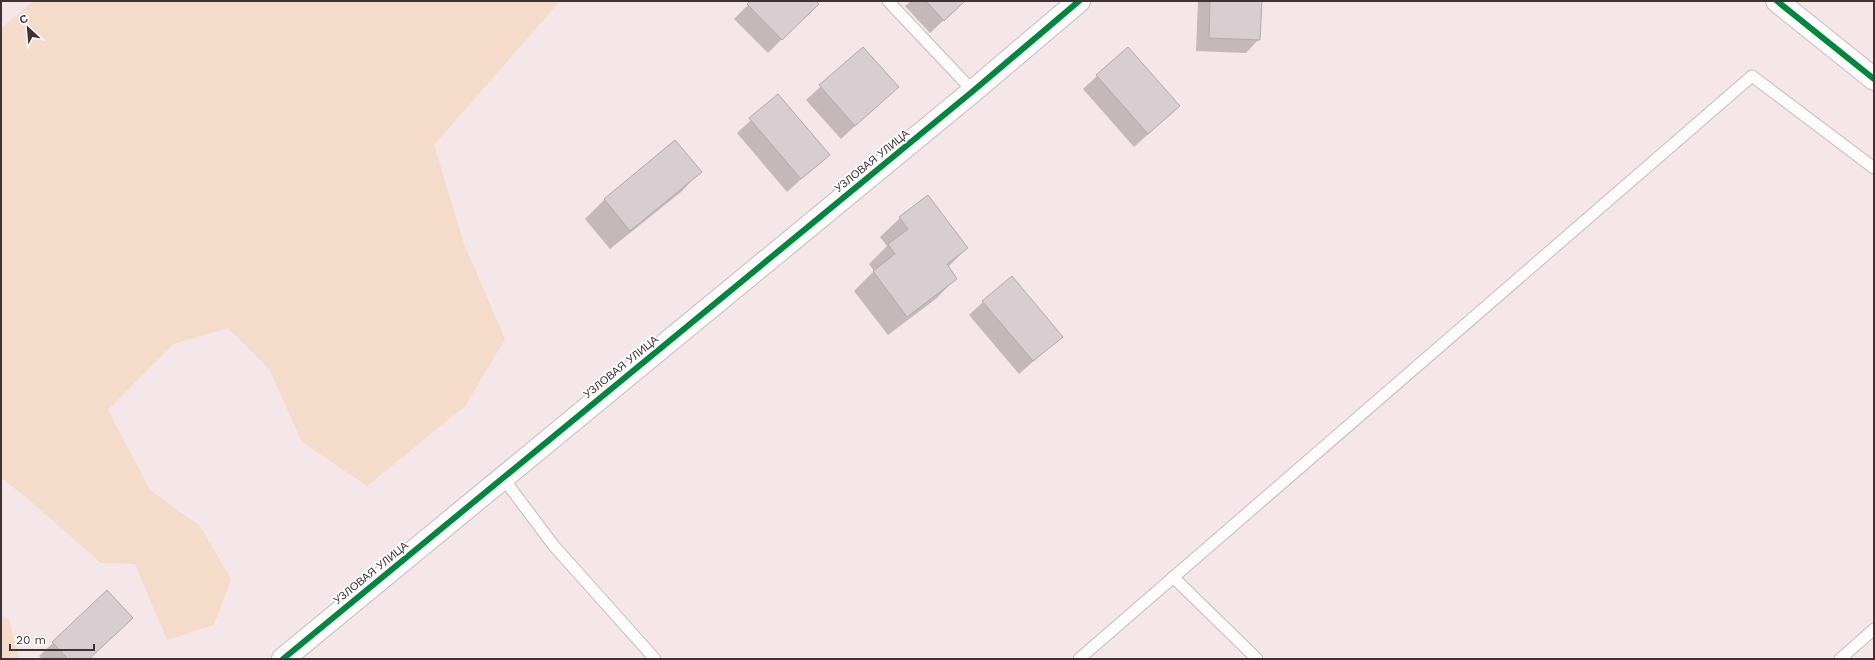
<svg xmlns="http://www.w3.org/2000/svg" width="1875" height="660" viewBox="0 0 1875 660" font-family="'Work Sans',sans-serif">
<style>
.green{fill:#f5dbca}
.shadow{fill:#0003}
.building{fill:#d8cdd1;stroke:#b5a9ae}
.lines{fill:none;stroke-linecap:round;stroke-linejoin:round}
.lane-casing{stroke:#c7bbbe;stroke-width:13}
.street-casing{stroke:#c7bbbe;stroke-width:24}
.secondary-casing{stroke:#c7bbbe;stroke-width:24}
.lane{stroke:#fefbfc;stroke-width:11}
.street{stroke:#fefbfc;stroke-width:22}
.secondary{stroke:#fefbfc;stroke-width:22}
.cycleway-casing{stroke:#fff;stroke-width:8}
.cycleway{stroke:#00873e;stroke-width:6}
.labels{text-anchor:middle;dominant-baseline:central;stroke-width:3.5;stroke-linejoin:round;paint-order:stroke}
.street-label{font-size:11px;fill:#3f3235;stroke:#fff}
</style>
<rect width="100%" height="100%" fill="#f5e6e9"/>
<g class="green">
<polygon points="34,1 560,1 434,145 464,244 505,339 465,406 367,486 302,442 269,369 228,328 173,344 108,410 150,490 200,526 231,579 214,625 167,640 135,564 101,563 27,498 1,478 1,28"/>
<polygon points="1,616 9,619 19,659 1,659"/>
</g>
<g class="shadow">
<polygon points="752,1 814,1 817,4 768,53 734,19"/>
<polygon points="911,1 964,1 930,33 905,6"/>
<polygon points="1198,1 1261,1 1259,39 1246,53 1196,51"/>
<polygon points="863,48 897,87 841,139 806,100"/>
<polygon points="1097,76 1179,106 1134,147 1083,89"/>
<polygon points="778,95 828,155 787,192 737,133"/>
<polygon points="675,142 700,172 681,192 610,249 585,219 604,200"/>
<polygon points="928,197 967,248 948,267 956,278 937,298 888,335 854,291 874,271 869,264 887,246 880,237 900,218"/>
<polygon points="983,302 1061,337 1019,374 969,315"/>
<polygon points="53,643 88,659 42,659 39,656"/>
</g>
<g class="building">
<polygon points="750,1 816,1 819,4 782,40 747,4"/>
<polygon points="926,1 965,1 944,21"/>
<polygon points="1210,1 1262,1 1260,40 1209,38"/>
<polygon points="863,47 899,87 855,126 819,85"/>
<polygon points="1128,47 1180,106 1148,134 1096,75"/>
<polygon points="778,94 830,155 801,179 749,118"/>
<polygon points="675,140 702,172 630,231 604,199"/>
<polygon points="928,195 968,248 947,264 957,279 907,317 873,271 895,254 888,244 908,229 899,217"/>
<polygon points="1012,276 1063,337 1033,361 982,301"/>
<polygon points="107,590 133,618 89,659 68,659 52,642"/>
</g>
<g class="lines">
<defs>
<g id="lane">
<polyline points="888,1 973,91"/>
<polyline points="503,478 554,546 655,659"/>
<polyline points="1173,577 1257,659"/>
<polyline points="1079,659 1752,76 1874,168"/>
<polyline points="1840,659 1874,629"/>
</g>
<polyline id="street" points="283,659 973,91 1079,1"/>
<polyline id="secondary" points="1777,1 1874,79"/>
</defs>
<use href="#lane" class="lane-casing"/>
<use href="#street" class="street-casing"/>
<use href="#secondary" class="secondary-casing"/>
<use href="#lane" class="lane"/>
<use href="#street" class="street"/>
<use href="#secondary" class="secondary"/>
<defs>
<g id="cycleway">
<polyline points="1777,1 1874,79"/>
<polyline points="283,659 973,91 1079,1"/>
</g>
</defs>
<use href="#cycleway" class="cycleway-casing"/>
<use href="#cycleway" class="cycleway"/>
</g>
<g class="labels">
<g class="street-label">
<text transform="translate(872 161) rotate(-39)">УЗЛОВАЯ УЛИЦА</text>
<text transform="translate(621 367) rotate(-39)">УЗЛОВАЯ УЛИЦА</text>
<text transform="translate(371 573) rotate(-39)">УЗЛОВАЯ УЛИЦА</text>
</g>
</g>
<rect width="1875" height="660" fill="none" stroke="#3f3235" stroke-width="4"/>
<g transform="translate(28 28) rotate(334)" stroke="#ffffff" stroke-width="3" paint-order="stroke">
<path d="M0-3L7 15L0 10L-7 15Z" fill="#3f3235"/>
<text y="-6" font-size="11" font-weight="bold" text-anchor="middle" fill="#3f3235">С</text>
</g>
<path d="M10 644v6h84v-6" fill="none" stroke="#3f3235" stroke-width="2"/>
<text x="16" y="644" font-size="12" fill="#3f3235" stroke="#ffffff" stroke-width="3" paint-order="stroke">20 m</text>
</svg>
